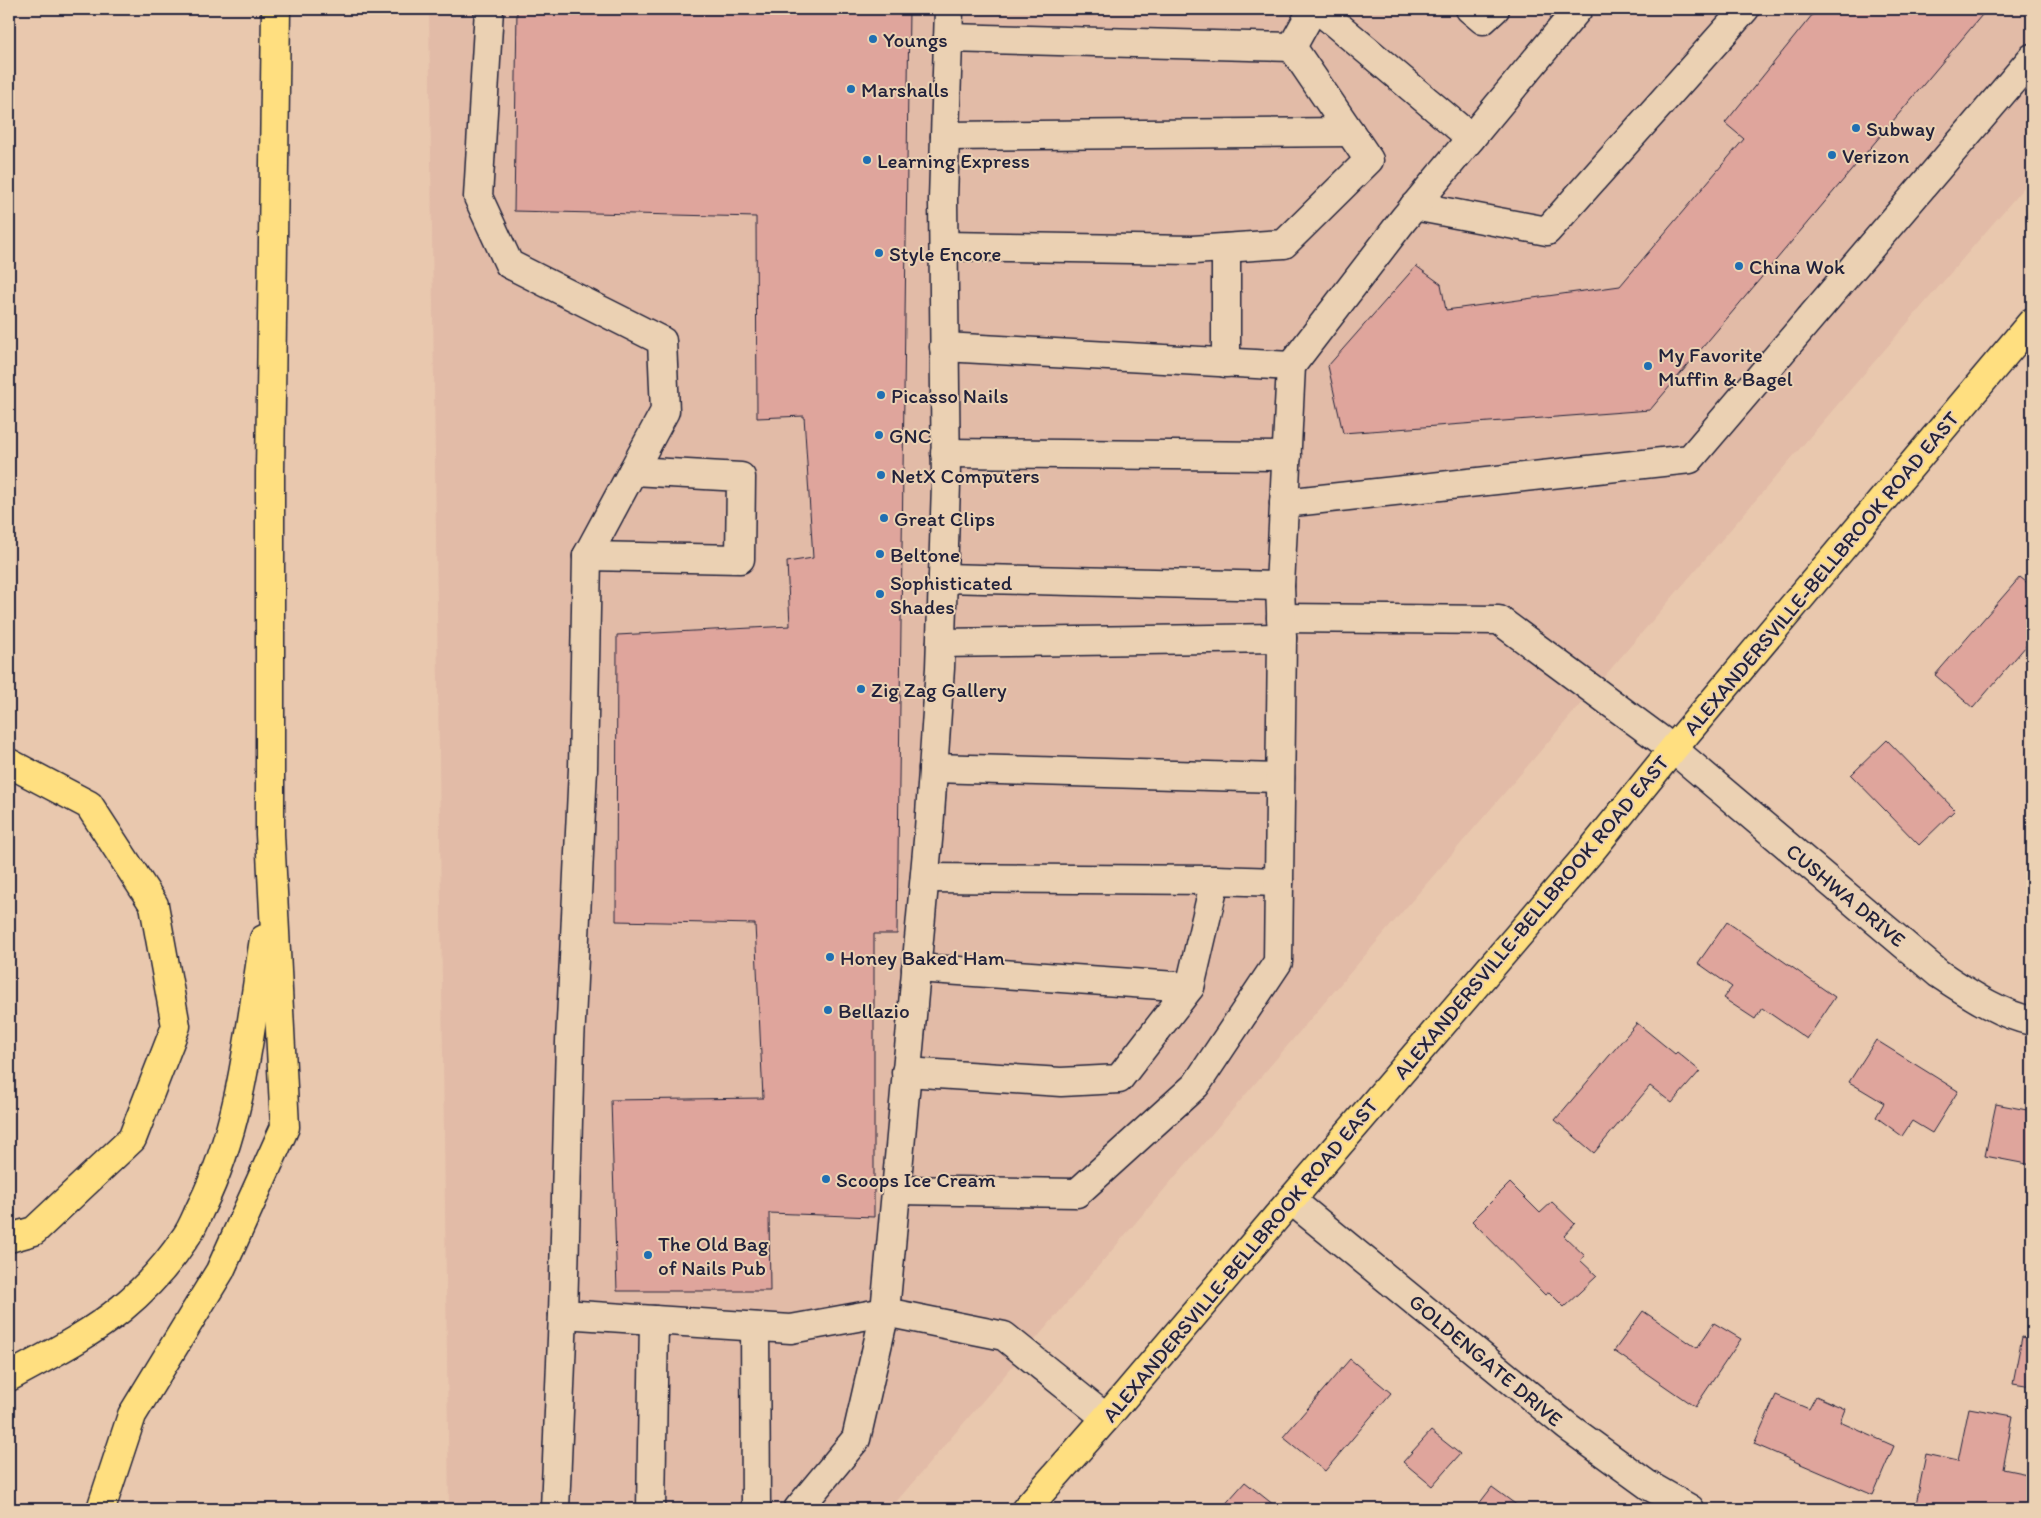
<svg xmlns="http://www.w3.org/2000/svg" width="2041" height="1518" viewBox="0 0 2041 1518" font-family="Itim,sans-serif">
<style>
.built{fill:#e2bba7}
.building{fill:#dfa59c;stroke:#22223b}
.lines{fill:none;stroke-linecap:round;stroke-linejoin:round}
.minor-casing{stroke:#22223b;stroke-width:31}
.major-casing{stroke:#22223b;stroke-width:31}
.highway-casing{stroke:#22223b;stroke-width:31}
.minor{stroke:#ebd1b3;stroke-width:28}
.major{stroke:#ffdf80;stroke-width:28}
.highway{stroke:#ffdf80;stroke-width:28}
.poi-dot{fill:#1f6fb2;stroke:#ebd1b3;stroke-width:2}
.labels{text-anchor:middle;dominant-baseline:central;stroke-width:4;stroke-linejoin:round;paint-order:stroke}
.poi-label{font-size:21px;fill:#22223b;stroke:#ebd1b3;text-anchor:start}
.street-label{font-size:21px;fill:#22223b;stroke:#ebd1b3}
</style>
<rect width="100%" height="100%" fill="#e9c8ae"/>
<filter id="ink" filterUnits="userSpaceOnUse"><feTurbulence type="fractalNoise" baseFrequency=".02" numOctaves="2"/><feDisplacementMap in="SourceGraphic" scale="10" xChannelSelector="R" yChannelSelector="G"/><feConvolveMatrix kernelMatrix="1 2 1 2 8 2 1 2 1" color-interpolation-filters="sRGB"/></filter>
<g filter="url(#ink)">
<polygon class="built" points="429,9 2032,9 2032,178 890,1509 449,1509"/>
<g class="building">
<polygon points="517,9 909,9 897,934 874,934 874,1217 769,1213 770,1291 617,1291 611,1100 763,1098 755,924 616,921 617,635 790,626 787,562 813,558 804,416 757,418 756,217 514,211"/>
<polygon points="1817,9 1987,9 1650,410 1343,433 1328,366 1416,266 1441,284 1446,310 1620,286 1744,139 1725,123"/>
<polygon points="2020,577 2032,587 2032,639 1973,708 1935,675"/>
<polygon points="1887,740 1955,810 1919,845 1851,775"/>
<polygon points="1727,922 1835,997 1807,1039 1762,1008 1755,1019 1723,998 1732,987 1698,963"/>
<polygon points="1637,1023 1675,1054 1677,1052 1700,1071 1672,1103 1650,1086 1594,1153 1555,1120"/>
<polygon points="1876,1040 1958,1091 1932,1133 1912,1121 1902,1136 1876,1117 1884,1103 1849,1082"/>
<polygon points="1996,1104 2032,1111 2032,1165 1985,1156"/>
<polygon points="1510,1183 1540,1213 1552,1202 1575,1224 1564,1236 1585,1256 1580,1260 1597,1276 1564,1307 1549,1292 1545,1295 1472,1221"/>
<polygon points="1643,1311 1697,1348 1714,1323 1741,1339 1695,1407 1614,1351"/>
<polygon points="2022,1337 2032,1339 2032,1386 2013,1383"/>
<polygon points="1350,1359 1391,1393 1325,1471 1283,1437"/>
<polygon points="1776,1395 1809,1409 1816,1396 1845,1409 1840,1422 1894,1446 1873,1495 1754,1444"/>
<polygon points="1969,1408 2013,1416 2003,1469 2032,1475 2032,1509 1944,1509 1916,1504 1926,1454 1958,1461"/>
<polygon points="1431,1431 1460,1454 1432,1486 1403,1462"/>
<polygon points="1245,1482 1279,1509 1221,1509"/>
<polygon points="1492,1487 1522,1509 1475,1509"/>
</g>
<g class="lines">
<defs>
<g id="minor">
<polyline points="489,9 478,197 509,264 662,341 665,411 587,556 583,769 570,1042 563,1314 791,1329 885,1312 1004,1336 1106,1418"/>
<polyline points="1318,9 1471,138"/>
<polyline points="1470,9 1483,20 1495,9"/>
<polyline points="948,38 1292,47"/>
<polyline points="945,136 1350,132"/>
<polyline points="1414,206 1547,231 1745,9"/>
<polyline points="944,246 1193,250 1284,244 1369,160 1292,47 1313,9"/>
<polyline points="1226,248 1226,363"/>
<polyline points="944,347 1291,366"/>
<polyline points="945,453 1287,456"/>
<polyline points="1284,503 1690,459 2032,58"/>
<polyline points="587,556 740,559 741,477 633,471"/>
<polyline points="943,578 1280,586"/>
<path d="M1281 618 1499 620 1673 749 1939 974C1967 992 1998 1014 2032 1021"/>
<polyline points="941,643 1282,638"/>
<polyline points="933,768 1280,778"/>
<polyline points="925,878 1215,880"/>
<polyline points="916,968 1190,987"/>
<polyline points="906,1072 1061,1082 1119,1079 1190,987 1215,880 1279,882"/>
<polyline points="896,1190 1077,1193 1196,1085 1278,962 1282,638 1280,586 1291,366 1403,220 1578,9"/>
<polyline points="1291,1200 1568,1427 1648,1485 1690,1509"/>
<polyline points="755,1327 756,1509"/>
<polyline points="555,1509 563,1314"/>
<polyline points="651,1509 654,1320"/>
<polyline points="798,1509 856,1439 885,1312 929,829 940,668 946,484 943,200 949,9"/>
</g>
<polyline id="major" points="1026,1509 1106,1418 1291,1200 1590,852 1673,749 2032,322"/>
<g id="highway">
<polyline points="9,763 89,805 154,905 176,1026 132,1139 34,1231 9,1238"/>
<path d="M9 1377C47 1356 88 1336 122 1308 146 1288 168 1264 185 1238 192 1229 196 1217 201 1207 242 1125 250 1029 264 939"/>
<polyline points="101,1509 132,1415 220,1271 285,1127 270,834 270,474 276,9"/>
</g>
</defs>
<use href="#minor" class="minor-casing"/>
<use href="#major" class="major-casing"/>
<use href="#highway" class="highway-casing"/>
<use href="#minor" class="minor"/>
<use href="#major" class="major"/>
<use href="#highway" class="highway"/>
</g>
</g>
<g class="poi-dot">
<circle cx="873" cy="39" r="5"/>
<circle cx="851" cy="89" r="5"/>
<circle cx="1856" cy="128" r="5"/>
<circle cx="1832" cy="155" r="5"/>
<circle cx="867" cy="160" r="5"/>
<circle cx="879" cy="253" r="5"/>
<circle cx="1739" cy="266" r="5"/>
<circle cx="1648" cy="366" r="5"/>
<circle cx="881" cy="395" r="5"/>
<circle cx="879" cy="435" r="5"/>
<circle cx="881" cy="475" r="5"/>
<circle cx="884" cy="518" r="5"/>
<circle cx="880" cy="554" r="5"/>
<circle cx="880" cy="594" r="5"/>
<circle cx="861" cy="689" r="5"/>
<circle cx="830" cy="957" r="5"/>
<circle cx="828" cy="1010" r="5"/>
<circle cx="826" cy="1179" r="5"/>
<circle cx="648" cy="1255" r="5"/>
</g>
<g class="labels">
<g class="poi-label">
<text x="883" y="39">Youngs</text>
<text x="861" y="89">Marshalls</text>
<text x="1866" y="128">Subway</text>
<text x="1842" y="155">Verizon</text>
<text x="877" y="160">Learning Express</text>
<text x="889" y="253">Style Encore</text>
<text x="1749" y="266">China Wok</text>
<text x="1658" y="354">My Favorite<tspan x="1658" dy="24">Muffin &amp; Bagel</tspan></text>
<text x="891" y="395">Picasso Nails</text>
<text x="889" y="435">GNC</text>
<text x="891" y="475">NetX Computers</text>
<text x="894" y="518">Great Clips</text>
<text x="890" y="554">Beltone</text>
<text x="890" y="582">Sophisticated<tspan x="890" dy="24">Shades</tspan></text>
<text x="871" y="689">Zig Zag Gallery</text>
<text x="840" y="957">Honey Baked Ham</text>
<text x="838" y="1010">Bellazio</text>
<text x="836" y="1179">Scoops Ice Cream</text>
<text x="658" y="1243">The Old Bag<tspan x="658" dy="24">of Nails Pub</tspan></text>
</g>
<g class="street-label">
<text transform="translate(1821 573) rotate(-50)">ALEXANDERSVILLE-BELLBROOK ROAD EAST</text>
<text transform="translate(1846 895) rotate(40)">CUSHWA DRIVE</text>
<text transform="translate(1531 917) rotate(-50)">ALEXANDERSVILLE-BELLBROOK ROAD EAST</text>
<text transform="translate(1240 1260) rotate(-50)">ALEXANDERSVILLE-BELLBROOK ROAD EAST</text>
<text transform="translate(1486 1360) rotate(40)">GOLDENGATE DRIVE</text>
</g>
</g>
<rect width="2041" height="1518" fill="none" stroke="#ebd1b3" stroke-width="30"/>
<rect x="15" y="15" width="2011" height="1488" fill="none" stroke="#22223b" stroke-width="2" filter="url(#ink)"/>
</svg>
